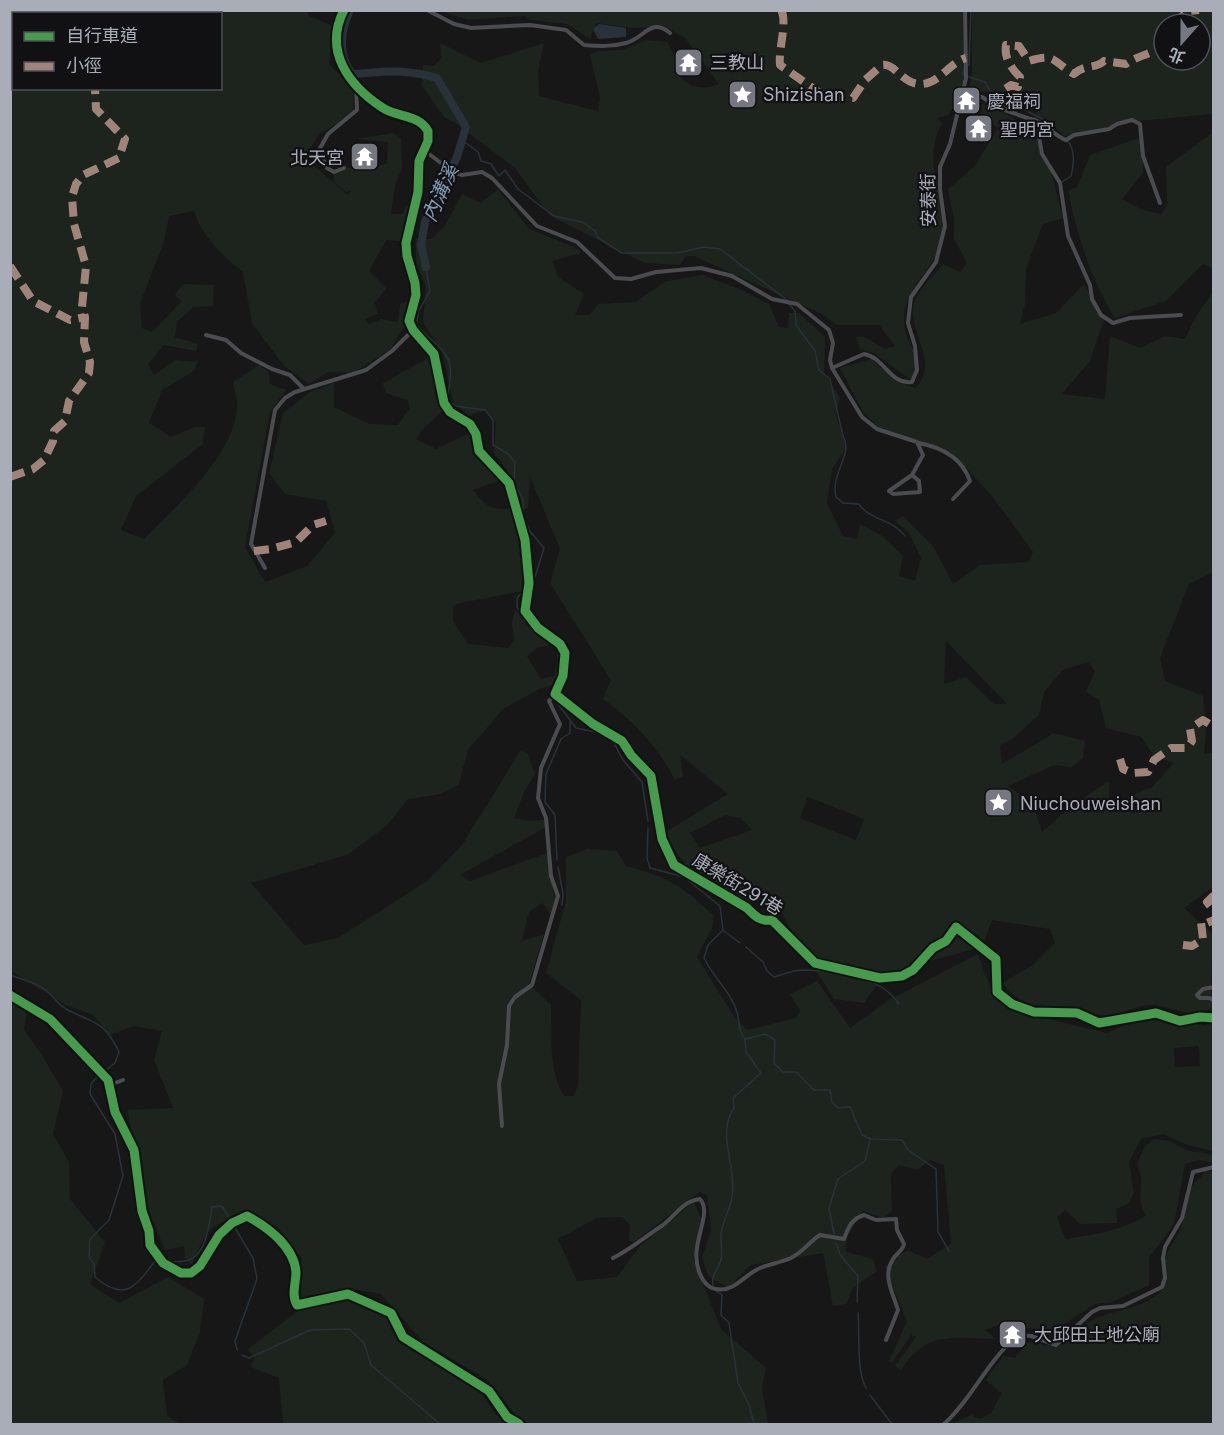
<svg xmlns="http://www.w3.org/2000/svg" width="1224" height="1435" viewBox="0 0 1224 1435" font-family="Inter,'Noto Sans TC',sans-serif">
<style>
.green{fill:#1d241e;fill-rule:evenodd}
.water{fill:#2a3239}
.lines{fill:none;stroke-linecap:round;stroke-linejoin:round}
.stream{stroke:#2a3239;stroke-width:1.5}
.river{stroke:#2a3239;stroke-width:8}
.minor{stroke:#4b4c50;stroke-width:4}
.quiet{stroke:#a18479;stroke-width:8;stroke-dasharray:15 8;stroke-linecap:butt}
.cycleway-casing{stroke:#111113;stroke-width:13}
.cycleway{stroke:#469c4c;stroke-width:9}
.labels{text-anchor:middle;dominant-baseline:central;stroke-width:4.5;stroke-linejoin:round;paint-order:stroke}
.poi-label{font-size:18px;fill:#a8adb8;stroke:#111113;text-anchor:start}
.street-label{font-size:18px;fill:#a8adb8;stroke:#111113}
.water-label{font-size:20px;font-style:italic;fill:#7f9bb3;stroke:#111113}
</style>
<rect width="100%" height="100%" fill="#171717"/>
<g class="green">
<path d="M11 11H307L309 16 333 26 329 64 354 89 353 115 319 134 305 158 348 195 352 190 346 192 334 182 333 174 348 168 368 170 387 163 388 142 357 139 393 133 401 138 402 169 395 185 391 214H401L407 206H410L402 241 386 240 369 271 386 288 375 303 378 314 365 319 369 324 381 319 398 322 400 304 411 300 407 322 390 350 353 373 328 372 309 384 284 366 252 323 243 272C222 255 203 238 194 211L169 216 164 241 140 304 142 328 152 332 182 301 175 295 183 284 214 285 213 306 193 307 177 322 175 337 198 344 196 351 164 345 148 364 154 375 175 360 198 362 194 371 162 390 149 423 171 437 195 427H205L203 444 136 496 121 530 144 539C175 507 237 453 237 405 237 398 234 389 233 382L259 365 269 372 270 384 286 390 270 412 245 547 265 582 307 566 335 533 326 501 285 494 269 473 283 413 310 392 334 383V407L369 424 398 425 409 409 408 400 385 393 383 383 430 357 440 387 443 411 422 430 416 439 436 449 470 433 480 459 498 481 473 490C486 506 491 510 511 509L522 555 523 591 460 603 453 606V621L468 644 508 648 514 640 512 623 515 609 550 645 537 648 527 656 541 679 554 676 558 659 560 663 556 684 539 689 503 709 468 750 459 784 441 794 408 799 386 826 347 855 251 883 304 945 338 938 427 881 462 845 521 750 528 754 535 774 524 792 514 818 528 821 544 820 546 827 460 875 470 881 547 853 555 901 551 914 542 903 529 912 522 941 544 934 529 984 551 1005C552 1036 548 1068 564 1096H573L578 1086 581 1000 546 973 566 901V857L587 849 617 851 626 866C669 877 682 886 714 916L712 928 697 957 733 1015 747 1030 796 1018 800 1011 790 994 817 981 850 1028 889 1000 978 954 987 979 998 999 1044 1018 1107 1033 1143 1017H1168L1205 1026 1213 1019V1151L1187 1145 1163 1134 1141 1139 1129 1162 1134 1193 1128 1204 1116 1209 1117 1223 1080 1224 1065 1210 1057 1217 1065 1239C1093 1235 1121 1231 1145 1216L1140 1199 1141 1178 1137 1163 1145 1146 1154 1139 1170 1141 1186 1150 1213 1155V1163L1199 1160 1185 1164 1174 1224 1149 1258V1285L1112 1302 1095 1304 1052 1332 1001 1324 985 1330 996 1339C954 1338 926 1330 901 1370L895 1366 916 1337 911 1335 892 1363 889 1361 907 1321 885 1267 894 1258 908 1250 927 1259 951 1244 944 1165 930 1160 917 1170 899 1165 891 1174 892 1211 883 1218 863 1211 847 1237 846 1252 873 1259 877 1271 853 1288 846 1304 833 1306 823 1253 751 1265 728 1288 708 1276 702 1257 711 1230 707 1195 700 1192 634 1242 629 1241 630 1225 622 1217 597 1218 558 1239 577 1281 617 1277 640 1246 694 1202 701 1219 694 1261 721 1329 766 1368 762 1388 768 1424H529L515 1414 488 1380 423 1342 381 1294 348 1288 302 1298 299 1286 302 1259 277 1227 251 1212C210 1225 209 1224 192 1265L185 1258 184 1246 165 1250 148 1209 127 1110 173 1108 154 1060 162 1031 134 1026 110 1035 93 1015 66 1005 11 971ZM14 14H220V88H14ZM1199 1046 1200 1066 1175 1067 1174 1048Z"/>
<path d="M441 11H963C959 53 975 76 948 115L937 118 942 123C922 157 943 194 943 230 942 266 905 281 904 320 904 348 925 348 911 380L874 353 860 349 856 337H864L885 349 895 346 879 325H837L822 314 694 256H686L680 265 645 263 549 215 515 168 457 124 444 117 422 86 423 65 434 66 441 58 440 43 481 63 544 43 538 71 539 96 598 111 600 98 590 55 598 51 622 50 646 40 667 42 678 64 676 72C689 88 700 91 719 84L685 38 665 27 632 28 596 23 590 39 567 24 530 20 524 16 468 20Z"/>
<path d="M972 11H1213V114L1138 121 1064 136 1046 119 1035 117 1036 112C1028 103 1014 97 1003 100L990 92 969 91 972 73ZM1164 24H1200V60H1164Z"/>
<path d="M982 104C1049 128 1046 156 1063 218L1043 224 1026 269 1025 304 1020 324 1056 313 1084 284 1104 320 1090 361 1062 394 1105 399 1110 336 1140 348 1165 336 1185 339 1196 316 1213 292V572L1189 584 1160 658 1165 681 1203 696 1206 731 1204 754 1213 753V887L1184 908 1213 934 1211 989 1213 1007C1196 1021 1171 1006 1152 1005 1139 1004 1125 1013 1112 1015 1095 1016 1083 1010 1067 1008 1034 1003 1028 1012 1002 983L1033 965 1055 943 1050 929 992 920 985 939 978 948 929 961 879 981 864 1003 834 999 788 925 774 895 741 906 699 882 662 834 728 794 680 755 683 776 675 780C658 747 633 720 603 699L611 680 550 583 560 549 530 477 528 508 522 510 507 470 494 453 496 423 486 410 469 416 453 402 443 354 423 322 426 287 416 262V239H431L445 226 462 194 481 203 498 189 529 229 576 248 581 253 552 261 558 277 584 294 575 315H590L598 304 635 302 667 281 702 275 742 290 769 304 779 327 788 328 789 313H799L825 337 824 373 840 398 836 414 846 448 832 469 827 503 843 536 857 539 860 524 881 535 903 556 899 576 915 581 921 558 909 533 895 521 903 516 933 546 953 584 980 565 1028 562 1033 552 992 496 953 454 877 426 862 410 840 368 871 359 895 380 915 388C944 359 900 329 917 296 923 285 935 274 943 264L960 272 967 263 954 239V218L948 189 975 166 998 128 981 116ZM946 641 1007 704H994L966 677 944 684ZM1088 662 1095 671 1086 692 1099 700 1106 728 1141 737 1154 756 1174 763 1152 787 1109 805V781L1073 805 1042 832 1033 804 1008 786 1054 765 1072 767 1083 758 1085 741 1054 733 1002 764 1000 745 1011 740 1039 715 1044 692 1063 670ZM808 797 864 819 856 840 800 818ZM725 815 741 818 752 830 700 848 690 833Z"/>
<path d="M1213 117V269L1203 264 1166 301 1115 318C1091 279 1077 236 1068 191L1077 187 1090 155 1142 137 1143 173 1122 199 1140 209 1161 214 1167 205 1166 167 1211 134Z"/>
<polygon points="10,999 27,1013 24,1030 40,1052 63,1091 53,1134 69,1162 70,1199 105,1242 90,1284 119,1303 168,1277 204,1299 200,1332 187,1365 163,1380 167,1416 180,1424 11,1424"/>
<path d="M1206 1171 1213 1172V1424H952L971 1415 980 1419 992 1412 1001 1393 986 1380 1003 1356 1015 1358 1027 1342 1057 1347C1070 1339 1081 1325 1095 1319 1119 1308 1146 1309 1164 1288L1162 1268 1168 1251 1181 1229 1192 1186Z"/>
<polygon points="351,1299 386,1316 398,1338 477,1387 496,1415 510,1424 283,1424 279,1378 251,1367 255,1356 247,1350 299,1310"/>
</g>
<polygon class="water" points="599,24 626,28 626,37 598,39 593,29"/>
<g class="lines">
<g class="stream">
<polyline points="966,65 969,65 971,10"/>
<polyline points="964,68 963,75 985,82 993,97 1000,103 1023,109 1042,119 1051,129"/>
<polyline points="462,140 478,152 481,161 491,164 499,176 505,170 518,189 554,216 582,222 595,231 598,238 622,253 677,253 704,247 720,249 787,300"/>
<path d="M1062 182 1071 176C1074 164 1076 150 1067 140"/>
<path d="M426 267 430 291 418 312 417 325C426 338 448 349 450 366 452 376 448 388 448 400L456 406 485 410 493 420V445L508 454 515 462 514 483 523 499V514L529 530 544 548 535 577 531 582"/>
<path d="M789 304 795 311 796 325 815 351 819 370 830 379 843 436C854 453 830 474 836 497L843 503 859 504C869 520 893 519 905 536"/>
<polyline points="527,587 517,598 517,607 533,632 553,643 558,650 559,668 552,692"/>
<polyline points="555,700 576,728 600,733 614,743 623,760 642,782 648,821"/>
<path d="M648 828 647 858 650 868 684 877 720 906 723 930 708 945 704 958C714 979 733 993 738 1016 740 1026 738 1030 745 1039L765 1034 775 1040 774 1063 783 1072H796L814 1090H830L832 1102 838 1108 850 1107 862 1135 871 1139 902 1140 908 1150 936 1169 938 1232 949 1251"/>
<polyline points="557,860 555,815 545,802 546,774 561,739 570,733 570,722"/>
<polyline points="558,867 563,894 562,905"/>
<polyline points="724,931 740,943"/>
<path d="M746 947 763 962 767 971 774 977C782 975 793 970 802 970 835 971 879 974 899 1004"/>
<path d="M10 975C23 980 39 983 49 993 55 998 58 1005 66 1009 94 1024 103 1019 119 1052L115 1063 105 1071"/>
<path d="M98 1076 91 1084 90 1094 115 1134 123 1176 109 1220 90 1239 89 1257 94 1264 95 1277C125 1303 136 1286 155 1261 164 1261 176 1263 185 1261 207 1257 209 1224 212 1207L222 1206 253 1258 257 1279 235 1341 237 1350"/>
<polyline points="834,1234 829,1208 838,1179 865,1161 870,1140"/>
<polyline points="836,1243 841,1256 858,1276 857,1302"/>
<path d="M713 1285C711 1274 718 1271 721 1260 723 1252 720 1241 721 1233 723 1221 730 1209 732 1197 737 1165 716 1134 734 1108L733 1098 761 1073 746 1052 745 1039"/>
<polyline points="716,1291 722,1295 721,1315 729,1323 738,1383 749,1405 754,1424"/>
<path d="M858 1313C860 1335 856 1370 866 1388"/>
<polyline points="242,1355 249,1358 310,1330 349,1329 364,1343 371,1365 440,1424"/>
<polyline points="870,1395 892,1424"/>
</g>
<path class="river" d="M350 10C340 32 337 54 352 74 385 72 404 68 437 78L466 127 457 157 425 222 421 245 426 267"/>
<g class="minor">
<path d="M344 10C323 51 349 86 383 108 399 118 418 114 428 131V141L419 161 418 192 406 243 407 256 415 283 416 295 409 321 413 330 434 354 444 403 450 412 470 424 476 434 479 451 509 483 525 540 529 583 525 611 538 628 560 644 565 653 563 676 555 694 593 724 622 741 631 755 651 776 662 839 674 865 747 908C755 916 760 922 772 920L815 963 880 978 902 976 913 970 933 948 946 941 956 927 996 959 997 992 1012 1004 1034 1012 1077 1013 1099 1023 1156 1013 1180 1021 1200 1017 1214 1018"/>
<path d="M427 10 454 24 471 28 530 25 566 30 584 45C598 46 612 47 626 43 645 38 650 17 670 33"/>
<polyline points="963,95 982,97 999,108 1030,119 1039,137 1042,154 1060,183 1068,236 1090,285 1092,299 1101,315 1113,323 1130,318 1181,315"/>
<path d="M1031 119C1046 122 1052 135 1066 140L1074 135 1109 129 1117 124 1132 120 1140 124 1143 156 1160 203"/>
<polyline points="425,151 453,172 462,175 482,172 492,178 537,226 577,242 615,278 631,279 656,272 701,268 732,276 772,299 797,304 829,330 833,343 830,360 832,368 862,417 877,429 917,442 923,455 912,475 889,491 893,494 920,492 919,481 912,475"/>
<polyline points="344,168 334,172 327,168 319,150 328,134 357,110 356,85"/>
<polyline points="206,335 226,340 241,353 272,369 290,375 303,388"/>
<path d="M832 368 864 354C884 357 890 385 912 382L917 370 915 346 908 323 911 297 936 262 945 226 940 189V167L950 144 966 78 965 10"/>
<path d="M918 443C941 447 962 458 970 481L953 499"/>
<polyline points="265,568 251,544 275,410 285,398 295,392 366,370 392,351 413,330"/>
<polyline points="1214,987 1203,989 1197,995 1200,998 1210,998 1214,1001"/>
<path d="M10 995 50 1019 108 1080 115 1112 134 1150 142 1211 149 1231 150 1245 163 1263 181 1273H191L200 1266 219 1235 232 1223 247 1216C268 1227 294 1247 296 1272 296 1283 291 1295 297 1305L348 1294 391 1313 403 1337 489 1391 507 1417 519 1424"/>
<polyline points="110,1085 123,1080"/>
<polyline points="502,1126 499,1084 507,1045 509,1006 515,997 532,985 558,896 551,876 546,818 538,798 541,768 560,724 549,701 555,694"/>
<path d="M613 1258C631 1249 646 1236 663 1225 676 1215 683 1201 700 1199 714 1215 687 1245 700 1274 703 1281 707 1288 716 1289 734 1293 745 1274 760 1268 770 1264 782 1262 791 1258 803 1252 810 1241 820 1235L844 1239C848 1228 851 1219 864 1215L876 1220 896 1219 897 1230 904 1244C903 1251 897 1252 893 1259 882 1276 893 1293 898 1310L886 1340"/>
<path d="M944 1424C973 1398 987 1360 1019 1335L1031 1336 1056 1345 1092 1312 1100 1308 1123 1306 1162 1287 1165 1278 1163 1258 1165 1247 1182 1218 1193 1172 1214 1167"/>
</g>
<g class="quiet">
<polyline points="83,10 83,14"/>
<path d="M781 10C788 21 778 50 780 65L824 96 853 98 865 80 882 65C896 63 902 85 922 84 940 83 950 62 966 58"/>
<polyline points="1173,24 1188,11 1199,10"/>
<polyline points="10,48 14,49"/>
<path d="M1004 109 1006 104 1002 99 1005 89 1011 85 1018 87 1020 77C1011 68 1004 58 1006 45L1019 46 1029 61C1056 53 1052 61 1074 74 1084 64 1096 69 1104 61L1126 64C1138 55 1155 54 1164 43"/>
<polyline points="10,266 33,301 70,320 85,317"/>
<polyline points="10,477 33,469 44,460 53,441 54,431 65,421 69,401 89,373 90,362 84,342 85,317 82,307 86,266 74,224 72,197 76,184 83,175 119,158 125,139 96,109 95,88"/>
<polyline points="254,551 271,549 296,542 313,525 326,521"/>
<polyline points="1120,759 1123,769 1133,773 1148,772 1154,760 1171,748 1187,748 1192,741 1190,729 1203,720 1214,727"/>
<polyline points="1214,895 1207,902 1214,911"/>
<polyline points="1183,945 1192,946 1203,939 1201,922 1207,923 1214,920"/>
</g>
<defs>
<g id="cycleway">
<path d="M344 10C323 51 349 86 383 108 399 118 418 114 428 131V141L419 161 418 192 406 243 407 256 415 283 416 295 409 321 413 330 434 354 444 403 450 412 470 424 476 434 479 451 509 483 525 540 529 583 525 611 538 628 560 644 565 653 563 676 555 694 593 724 622 741 631 755 651 776 662 839 674 865 747 908C755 916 760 922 772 920L815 963 880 978 902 976 913 970 933 948 946 941 956 927 996 959 997 992 1012 1004 1034 1012 1077 1013 1099 1023 1156 1013 1180 1021 1200 1017 1214 1018"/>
<path d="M10 995 50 1019 108 1080 115 1112 134 1150 142 1211 149 1231 150 1245 163 1263 181 1273H191L200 1266 219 1235 232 1223 247 1216C268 1227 294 1247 296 1272 296 1283 291 1295 297 1305L348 1294 391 1313 403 1337 489 1391 507 1417 519 1424"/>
</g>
</defs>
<use href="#cycleway" class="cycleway-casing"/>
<use href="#cycleway" class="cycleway"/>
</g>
<defs>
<symbol id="temple-square" viewBox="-11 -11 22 22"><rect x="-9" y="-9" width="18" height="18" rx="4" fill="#757880" stroke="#111113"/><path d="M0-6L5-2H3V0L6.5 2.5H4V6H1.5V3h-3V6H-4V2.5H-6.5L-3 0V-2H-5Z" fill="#fff"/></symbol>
<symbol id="sight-square" viewBox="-11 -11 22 22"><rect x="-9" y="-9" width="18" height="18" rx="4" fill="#757880" stroke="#111113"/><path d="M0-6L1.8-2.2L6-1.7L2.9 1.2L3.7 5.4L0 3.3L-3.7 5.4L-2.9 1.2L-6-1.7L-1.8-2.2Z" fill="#fff"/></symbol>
</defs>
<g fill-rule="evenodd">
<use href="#temple-square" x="672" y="46" width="33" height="33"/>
<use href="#sight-square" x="726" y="78" width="33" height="33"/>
<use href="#temple-square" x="950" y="84" width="33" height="33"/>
<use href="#temple-square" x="962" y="112" width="33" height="33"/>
<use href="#temple-square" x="348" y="140" width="33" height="33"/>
<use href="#sight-square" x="982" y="786" width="33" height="33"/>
<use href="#temple-square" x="996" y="1318" width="33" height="33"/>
</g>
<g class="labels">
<g class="poi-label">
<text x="710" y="62">三教山</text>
<text x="763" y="94">Shizishan</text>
<text x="987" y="101">慶福祠</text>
<text x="1000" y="129">聖明宮</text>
<text x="344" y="157" text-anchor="end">北天宮</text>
<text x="1020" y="803">Niuchouweishan</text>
<text x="1034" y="1334">大邱田土地公廟</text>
</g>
<g class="street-label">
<text transform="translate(928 200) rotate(-91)">安泰街</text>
<text transform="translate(738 884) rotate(31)">康樂街291巷</text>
</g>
<g class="water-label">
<text transform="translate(440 193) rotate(-66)">內溝溪</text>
</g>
</g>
<rect width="1224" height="1435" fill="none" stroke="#a8adb8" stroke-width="24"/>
<rect x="12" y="12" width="210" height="78" fill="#111113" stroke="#4d4f55" stroke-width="1.5"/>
<rect x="24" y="32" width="30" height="9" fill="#469c4c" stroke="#4d4f55" stroke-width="1.5"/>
<text x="66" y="42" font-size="18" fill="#a8adb8">自行車道</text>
<rect x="24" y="62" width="30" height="9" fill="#a18479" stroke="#4d4f55" stroke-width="1.5"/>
<text x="66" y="72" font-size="18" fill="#a8adb8">小徑</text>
<g transform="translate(1182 42) rotate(201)"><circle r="28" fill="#111113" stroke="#4d4f55" stroke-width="1.5"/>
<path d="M0-4.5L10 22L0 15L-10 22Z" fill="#757880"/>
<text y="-9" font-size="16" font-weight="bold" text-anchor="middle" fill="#a8adb8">北</text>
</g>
</svg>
